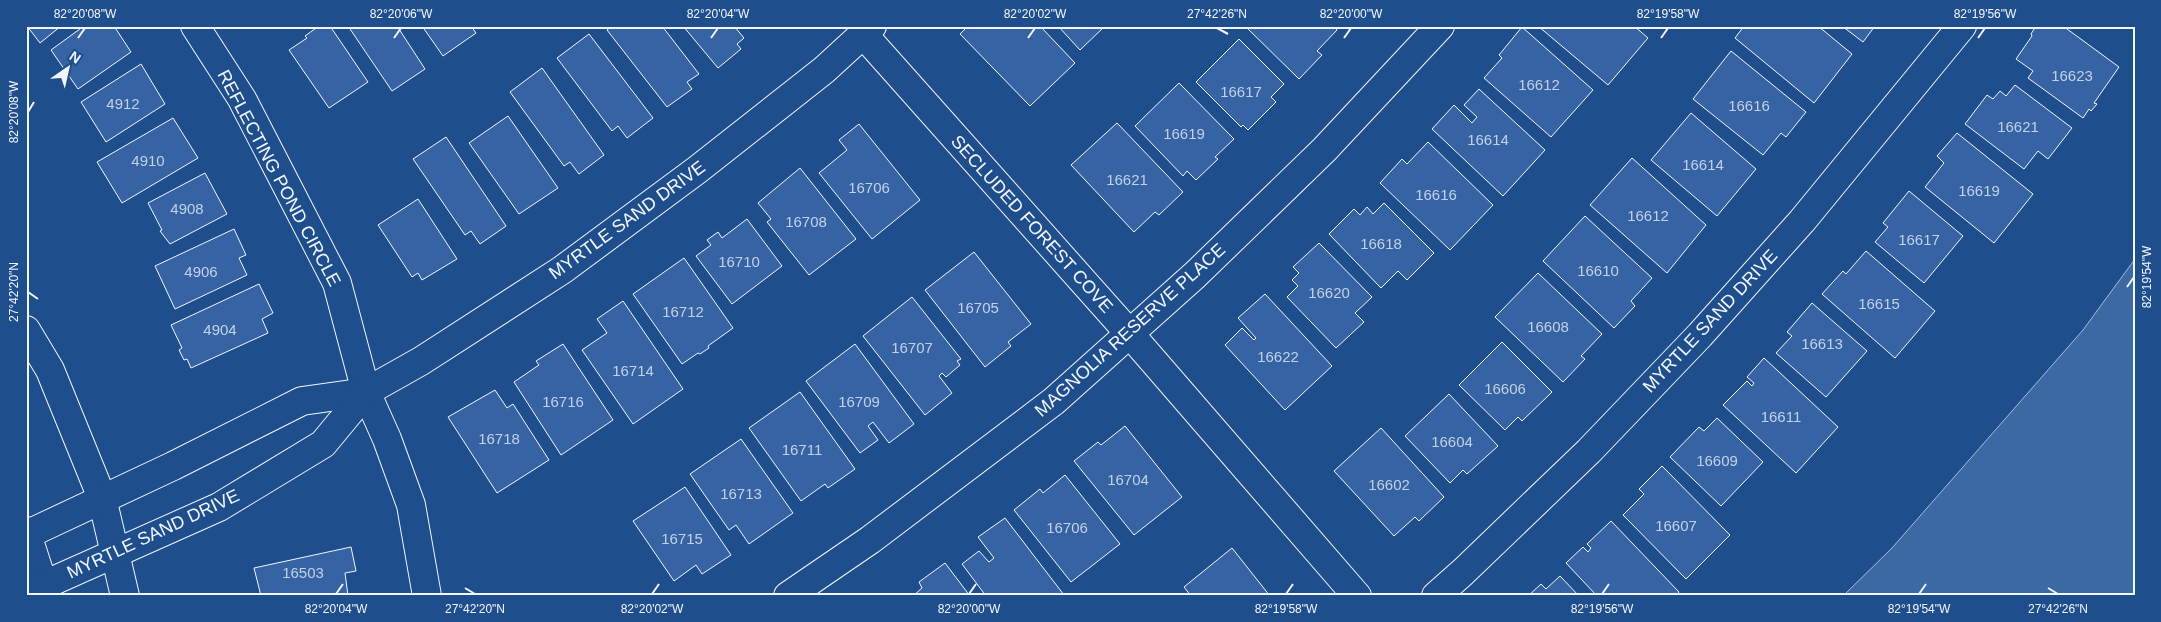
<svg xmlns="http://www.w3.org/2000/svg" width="2161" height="622" viewBox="0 0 2161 622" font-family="Helvetica,sans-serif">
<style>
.water{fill:#3b69a3;stroke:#a8bbd7}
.building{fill:#3563a3;stroke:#f2f6ff}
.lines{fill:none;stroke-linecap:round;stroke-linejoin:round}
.minor-casing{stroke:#f2f6ff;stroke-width:30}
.minor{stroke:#1f4e8c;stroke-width:28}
.ticks{fill:none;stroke:#f2f6ff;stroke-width:2}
.labels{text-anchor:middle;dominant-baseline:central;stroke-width:4;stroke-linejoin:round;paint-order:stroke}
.number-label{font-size:15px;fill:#c3d1e8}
.street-label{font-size:18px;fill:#f2f6ff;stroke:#1f4e8c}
.neatline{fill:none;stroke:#f2f6ff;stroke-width:2}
.ticks-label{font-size:12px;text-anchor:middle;fill:#f2f6ff}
</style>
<rect width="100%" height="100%" fill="#1f4e8c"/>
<polygon class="water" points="2135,259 2135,596 1843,596 1892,548 2083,330"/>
<g class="building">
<polygon points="27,26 61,26 40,43"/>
<polygon points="84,26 114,26 131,52 78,89 51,50"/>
<polygon points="319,26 330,26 368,82 329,108 289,50 307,38 305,36"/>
<polygon points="348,26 397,26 425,69 392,91"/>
<polygon points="422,26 471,26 476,33 443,56"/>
<polygon points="612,26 662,26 699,74 687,82 692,89 667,107 607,30"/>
<polygon points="683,26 734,26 744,38 737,44 741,49 718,68"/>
<polygon points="968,26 1040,26 1075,63 1030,106 960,34"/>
<polygon points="1058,26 1105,26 1080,50"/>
<polygon points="1245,26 1334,26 1337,30 1317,51 1322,55 1299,79"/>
<polygon points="1538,26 1634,26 1648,38 1608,85"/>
<polygon points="1744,26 1818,26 1852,54 1814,103 1735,38"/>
<polygon points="1842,26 1875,26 1863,42"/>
<polygon points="2036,26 2063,26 2119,67 2094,103 2097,104 2091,111 2089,109 2083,118 2028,78 2033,71 2016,59 2032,36 2031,34"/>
<polygon points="1522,27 1593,90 1551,137 1484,78 1502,58 1499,55"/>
<polygon points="589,34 653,118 627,138 618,126 612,131 557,58"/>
<polygon points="1239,39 1284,84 1271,97 1276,102 1248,130 1243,125 1241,127 1196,82"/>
<polygon points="1731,51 1806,112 1786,137 1781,133 1763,155 1693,99"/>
<polygon points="141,64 165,104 106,142 81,102"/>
<polygon points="542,68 604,155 579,174 570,162 564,166 510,92"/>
<polygon points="1179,83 1234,139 1215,157 1218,159 1196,180 1187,171 1183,176 1135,126"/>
<polygon points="2015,85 2072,128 2048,159 2038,151 2024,169 1965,124 1987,95 1993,99 2000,91 2006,96"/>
<polygon points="1479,89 1545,150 1503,196 1432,129 1454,105 1472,123 1477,117 1464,105"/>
<polygon points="1691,113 1756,169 1717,216 1651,160"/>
<polygon points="508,116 558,188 519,214 469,143"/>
<polygon points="173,118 198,158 122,203 97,162"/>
<polygon points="1117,123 1183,192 1159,215 1155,212 1134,232 1071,165"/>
<polygon points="859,124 920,200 872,239 819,173 847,150 839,140"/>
<polygon points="1957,133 2033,194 1994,243 1925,187 1944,163 1937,156"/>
<polygon points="446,137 506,226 480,244 471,231 465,235 413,159"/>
<polygon points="1428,142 1493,205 1450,250 1380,183 1402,159 1407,164"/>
<polygon points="1632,158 1706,225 1667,273 1590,205"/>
<polygon points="800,168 856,239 809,275 767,222 771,219 758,203"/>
<polygon points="205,173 227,214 170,244 160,231 162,230 148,203"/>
<polygon points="1909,191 1963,236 1924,283 1875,242 1888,227 1883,223"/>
<polygon points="418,199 457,259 422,280 418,273 412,277 378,225"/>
<polygon points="1384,203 1434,253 1407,280 1398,271 1381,288 1329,234 1354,209 1360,215 1367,207 1373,214"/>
<polygon points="1585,216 1652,278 1631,301 1635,306 1614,328 1543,261"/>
<polygon points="747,219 782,266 732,304 696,256 711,245 707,240 718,232 722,238"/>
<polygon points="234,229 246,255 239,258 247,275 175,309 155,266"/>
<polygon points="1319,243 1372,297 1355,313 1364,322 1336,348 1287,297 1298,286 1292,280 1299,273 1293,267"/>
<polygon points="1866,251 1935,311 1895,358 1822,294 1843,271 1846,274"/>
<polygon points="974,252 1031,324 1008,342 1011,346 985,367 925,290"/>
<polygon points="684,258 733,328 708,346 709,348 700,354 698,353 682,364 633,294"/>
<polygon points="1538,273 1602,334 1581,356 1585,359 1563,382 1495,317"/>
<polygon points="259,284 273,313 262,319 268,333 191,368 187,359 184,360 179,350 182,348 171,325"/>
<polygon points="1265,294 1332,366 1285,410 1225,345 1242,328 1254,340 1256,338 1238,318"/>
<polygon points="912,297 961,359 957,361 960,365 946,377 942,373 939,376 952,393 925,415 863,336"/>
<polygon points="623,301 683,389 633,424 582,350 607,333 597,319"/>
<polygon points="1812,303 1867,351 1826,397 1776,353 1792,336 1787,332"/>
<polygon points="1502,342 1552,392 1522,421 1518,417 1505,430 1459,385"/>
<polygon points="563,344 613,420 561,455 514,382 539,365 536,361"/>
<polygon points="855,344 914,424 889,443 873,422 868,426 878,440 860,453 806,381"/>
<polygon points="1764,358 1838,427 1796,473 1723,405 1747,381 1752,386 1754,383 1747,377"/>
<polygon points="495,390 507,408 513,404 549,460 497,493 448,417"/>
<polygon points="800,392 855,469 828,488 825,484 801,501 749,428"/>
<polygon points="1449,394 1498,446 1467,474 1463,470 1450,483 1405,436"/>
<polygon points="1717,418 1763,462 1721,506 1670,457 1699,427 1704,431"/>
<polygon points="1125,426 1182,497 1134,535 1074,461 1098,442 1101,445"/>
<polygon points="1381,428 1444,497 1419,521 1415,517 1394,536 1334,471"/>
<polygon points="741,439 793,513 749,544 736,525 729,530 690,474"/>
<polygon points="1662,466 1730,535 1686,579 1623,515 1644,494 1639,489"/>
<polygon points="1065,475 1120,544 1071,582 1014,510 1040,489 1043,493"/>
<polygon points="685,487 731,555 702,574 696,565 674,581 633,521"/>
<polygon points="1005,518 1064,595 1063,596 986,596 962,564 979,551 989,562 994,558 978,537"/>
<polygon points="1611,521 1679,592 1676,596 1597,596 1566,563 1583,547 1588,552 1591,548 1587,544"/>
<polygon points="351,547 356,571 345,573 348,596 261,596 254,568"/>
<polygon points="1232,548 1270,596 1191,596 1184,587"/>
<polygon points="945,563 970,596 913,596 922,588 919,582"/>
<polygon points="1560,576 1579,596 1528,596 1541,584 1546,589"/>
</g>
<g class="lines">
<defs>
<g id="minor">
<polyline points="195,26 242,99 337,283 366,392 387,439 411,505 427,596"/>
<polyline points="863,34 1130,334 1357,596"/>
<polyline points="26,330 50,370 102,498 125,596"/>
<polyline points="26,531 47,596"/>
<polyline points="26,535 173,466 302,401 366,392"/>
<polyline points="26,593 219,507 323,444 366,392 421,361 562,270 697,170 824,70 872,26"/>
<polyline points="788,596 870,540 1054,401 1195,275 1324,150 1440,26"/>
<polyline points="1436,596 1463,572 1589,451 1700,335 1802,221 1962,26"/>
</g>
</defs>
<use href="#minor" class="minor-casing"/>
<use href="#minor" class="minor"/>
</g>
<path class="ticks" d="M1217 28 1228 34M78 38 85 28M394 38 401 28M711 38 718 28M1028 38 1035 28M1344 38 1351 28M1661 38 1668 28M1978 38 1985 28M28 112 34 102M2127 287 2134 277M28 292 38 299M465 588 475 594M2048 588 2058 594M336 594 343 584M652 594 659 584M969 594 976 584M1286 594 1293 584M1602 594 1609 584M1919 594 1926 584"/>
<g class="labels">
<g class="number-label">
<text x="2072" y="75">16623</text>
<text x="1539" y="84">16612</text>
<text x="1241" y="91">16617</text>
<text x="123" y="103">4912</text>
<text x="1749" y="105">16616</text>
<text x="2018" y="126">16621</text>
<text x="1184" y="133">16619</text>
<text x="1488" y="139">16614</text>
<text x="148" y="160">4910</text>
<text x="1703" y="164">16614</text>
<text x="1127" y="179">16621</text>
<text x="869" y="187">16706</text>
<text x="1979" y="190">16619</text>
<text x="1436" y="194">16616</text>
<text x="187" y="208">4908</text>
<text x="1648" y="215">16612</text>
<text x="806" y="221">16708</text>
<text x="1919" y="239">16617</text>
<text x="1381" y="243">16618</text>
<text x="739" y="261">16710</text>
<text x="1598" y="270">16610</text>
<text x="201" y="271">4906</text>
<text x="1329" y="292">16620</text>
<text x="1879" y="303">16615</text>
<text x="978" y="307">16705</text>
<text x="683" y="311">16712</text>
<text x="1548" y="326">16608</text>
<text x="220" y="329">4904</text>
<text x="1822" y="343">16613</text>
<text x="912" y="347">16707</text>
<text x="1278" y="356">16622</text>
<text x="633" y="370">16714</text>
<text x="1505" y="388">16606</text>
<text x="563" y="401">16716</text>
<text x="859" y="401">16709</text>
<text x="1781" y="416">16611</text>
<text x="499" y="438">16718</text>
<text x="1452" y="441">16604</text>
<text x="802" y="449">16711</text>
<text x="1717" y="460">16609</text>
<text x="1128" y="479">16704</text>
<text x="1389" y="484">16602</text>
<text x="741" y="493">16713</text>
<text x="1676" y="525">16607</text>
<text x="1067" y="527">16706</text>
<text x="682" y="538">16715</text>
<text x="303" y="572">16503</text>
</g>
<g class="street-label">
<text transform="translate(279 178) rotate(62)">REFLECTING POND CIRCLE</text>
<text transform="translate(627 220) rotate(-36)">MYRTLE SAND DRIVE</text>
<text transform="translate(1032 224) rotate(48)">SECLUDED FOREST COVE</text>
<text transform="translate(1710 321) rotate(-47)">MYRTLE SAND DRIVE</text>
<text transform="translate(1130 330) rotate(-42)">MAGNOLIA RESERVE PLACE</text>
<text transform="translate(153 534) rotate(-25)">MYRTLE SAND DRIVE</text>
</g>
</g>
<rect width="2161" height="622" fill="none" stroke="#1f4e8c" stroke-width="55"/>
<g transform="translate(68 68) rotate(34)" stroke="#1f4e8c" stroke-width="4" paint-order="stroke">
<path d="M0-4L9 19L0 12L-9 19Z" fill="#f2f6ff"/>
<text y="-8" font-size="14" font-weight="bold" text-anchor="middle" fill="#f2f6ff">N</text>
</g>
<rect x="28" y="28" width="2106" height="566" class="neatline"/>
<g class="ticks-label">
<text x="85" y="18">82°20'08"W</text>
<text x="401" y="18">82°20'06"W</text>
<text x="718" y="18">82°20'04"W</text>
<text x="1035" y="18">82°20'02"W</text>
<text x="1217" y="18">27°42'26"N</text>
<text x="1351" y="18">82°20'00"W</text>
<text x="1668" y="18">82°19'58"W</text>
<text x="1985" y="18">82°19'56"W</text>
<text transform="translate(14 112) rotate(-90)" y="4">82°20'08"W</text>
<text transform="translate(2147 277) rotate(-90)" y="4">82°19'54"W</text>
<text transform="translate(14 292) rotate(-90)" y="4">27°42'20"N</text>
<text x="336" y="613">82°20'04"W</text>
<text x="475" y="613">27°42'20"N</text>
<text x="652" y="613">82°20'02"W</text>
<text x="969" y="613">82°20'00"W</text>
<text x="1286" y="613">82°19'58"W</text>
<text x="1602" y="613">82°19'56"W</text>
<text x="1919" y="613">82°19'54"W</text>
<text x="2058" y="613">27°42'26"N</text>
</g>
</svg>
